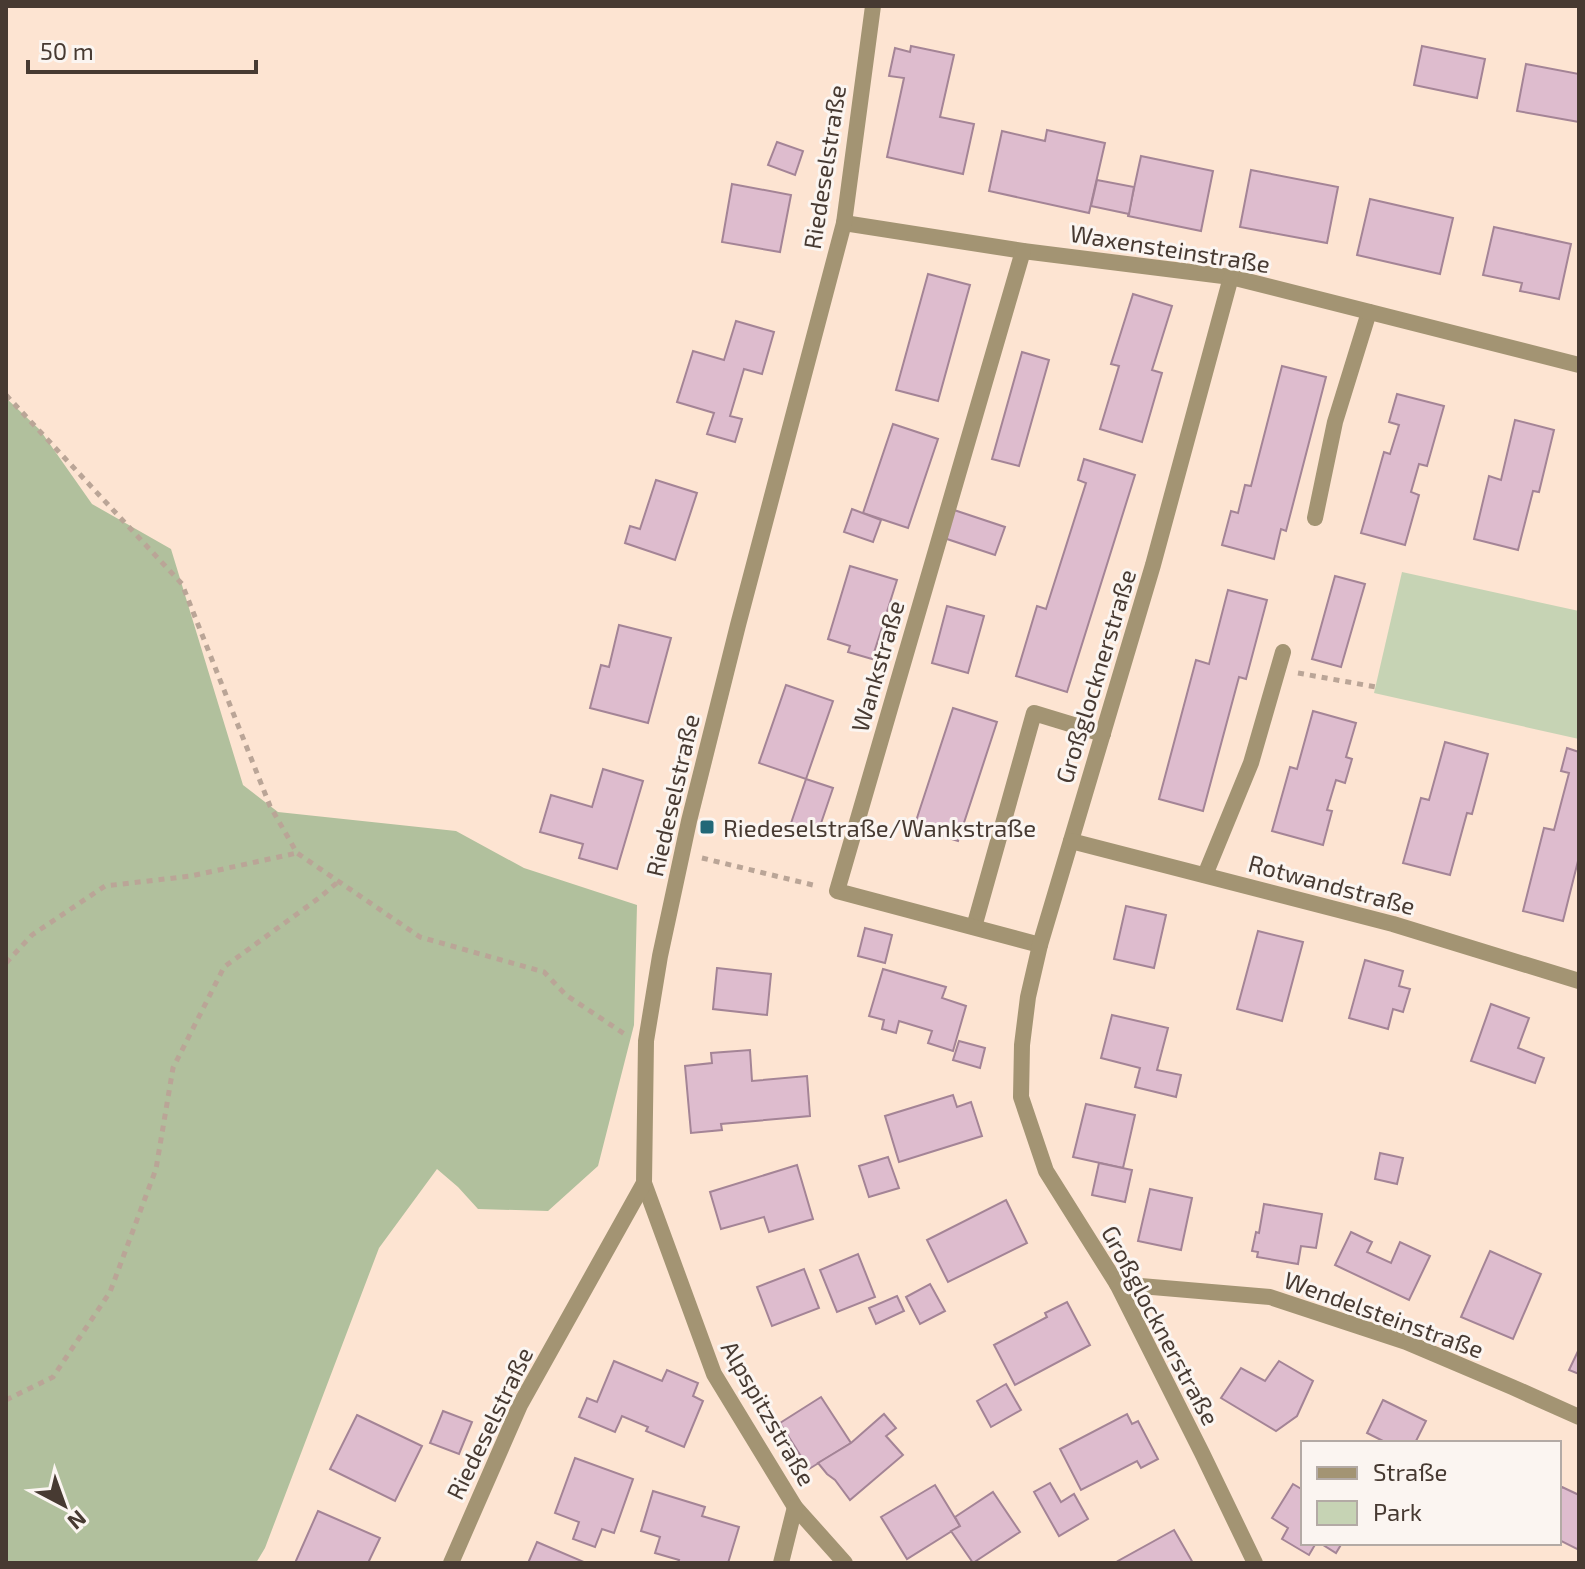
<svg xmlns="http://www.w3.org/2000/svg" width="1585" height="1569" viewBox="0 0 1585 1569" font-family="'Exo 2',sans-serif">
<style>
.green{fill:#c6d3b4}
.forest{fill:#b1c09d}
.building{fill:#debcce;stroke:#a48496;stroke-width:2}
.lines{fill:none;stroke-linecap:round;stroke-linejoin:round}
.path{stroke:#baa597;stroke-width:5;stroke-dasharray:6 6;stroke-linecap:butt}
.service{stroke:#a39473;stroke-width:16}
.minor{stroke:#a39473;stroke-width:16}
.tertiary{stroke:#a39473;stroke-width:16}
.poi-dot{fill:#226877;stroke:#fbf5f1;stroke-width:3}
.labels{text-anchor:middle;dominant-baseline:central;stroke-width:6;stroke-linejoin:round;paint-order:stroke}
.street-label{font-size:24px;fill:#473a32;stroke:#fbf5f1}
.poi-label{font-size:24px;fill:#473a32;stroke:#fbf5f1;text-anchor:start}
</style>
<rect width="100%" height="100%" fill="#fde4d2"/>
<polygon class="green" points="1402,572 1579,611 1579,739 1374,693"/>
<polygon class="forest" points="6,398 40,430 92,504 171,549 243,785 278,812 456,831 524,868 637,905 634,1025 598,1166 548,1211 478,1209 458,1187 437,1169 379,1248 265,1548 256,1563 6,1563"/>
<g class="building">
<polygon points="911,46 954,55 940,117 974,124 963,174 887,157 904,78 889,76 895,48 910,52"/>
<polygon points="1422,46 1485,59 1477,98 1414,85"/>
<polygon points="1526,64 1579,74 1579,122 1517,111"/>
<polygon points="1047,130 1105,143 1089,213 989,191 1002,131 1045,141"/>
<polygon points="777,142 803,151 795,175 768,165"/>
<polygon points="1141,156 1213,171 1201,231 1128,216"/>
<polygon points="1251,170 1338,187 1327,243 1240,227"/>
<polygon points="1097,180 1134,187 1129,214 1091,206"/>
<polygon points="732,184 791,195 780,252 722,242"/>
<polygon points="1370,199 1453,218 1440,274 1357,255"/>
<polygon points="1494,227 1571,244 1559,299 1520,291 1522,283 1483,275"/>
<polygon points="928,274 970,285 938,401 896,390"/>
<polygon points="1133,294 1172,306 1152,370 1162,373 1142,442 1100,429 1119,366 1111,364"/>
<polygon points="736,321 774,332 762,374 744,369 730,416 742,419 735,442 707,434 714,413 677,402 693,351 724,360"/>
<polygon points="1022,352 1049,360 1019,466 992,459"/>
<polygon points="1282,366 1326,377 1286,531 1281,529 1274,559 1222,545 1231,511 1238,513 1245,485 1251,486"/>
<polygon points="1397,394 1444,406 1427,466 1419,464 1411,492 1419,495 1405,545 1361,533 1384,452 1390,454 1399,425 1389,422"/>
<polygon points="1515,420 1554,430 1539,492 1533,491 1518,550 1474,539 1489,476 1501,480"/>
<polygon points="893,424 938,439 908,528 863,513"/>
<polygon points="1084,459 1135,475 1067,692 1016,676 1037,606 1046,609 1086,483 1078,480"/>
<polygon points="656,480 697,493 675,560 625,543 630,526 640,529"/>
<polygon points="852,509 881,520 873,542 844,532"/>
<polygon points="951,509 1005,527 995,555 941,537"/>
<polygon points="850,566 897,580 872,659 848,652 850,646 828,639"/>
<polygon points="1335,576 1365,584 1341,667 1312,659"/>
<polygon points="1228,590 1267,600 1246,679 1239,677 1203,811 1159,799 1196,660 1209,664"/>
<polygon points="947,606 984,616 968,673 932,663"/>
<polygon points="619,625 671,638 648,723 590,708 601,665 609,667"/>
<polygon points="786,685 833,701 806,779 759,763"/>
<polygon points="953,708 997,722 958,841 914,827"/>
<polygon points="1313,711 1356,723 1346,757 1352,759 1345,783 1336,780 1327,810 1332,811 1323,845 1272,831 1290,767 1297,769"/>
<polygon points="1445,742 1488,754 1472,814 1467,813 1450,875 1403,863 1421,798 1429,800"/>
<polygon points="1567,748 1579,752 1579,857 1563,921 1523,911 1544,828 1554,830 1569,773 1561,771"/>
<polygon points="603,769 643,781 617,869 579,858 583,844 540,832 551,795 592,807"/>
<polygon points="806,779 833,788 816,838 789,829"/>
<polygon points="1126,906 1166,915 1154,968 1114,959"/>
<polygon points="865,928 892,935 885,963 858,956"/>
<polygon points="1258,931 1303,942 1282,1021 1237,1009"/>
<polygon points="1365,960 1403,971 1399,986 1410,989 1403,1012 1393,1009 1388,1029 1349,1018"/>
<polygon points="717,968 771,974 767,1015 713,1009"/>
<polygon points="883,969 946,987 942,998 966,1006 953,1051 928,1043 932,1031 899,1021 896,1033 882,1029 884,1020 869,1016"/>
<polygon points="1491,1004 1529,1018 1518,1048 1544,1058 1535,1083 1471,1061"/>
<polygon points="1112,1015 1168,1028 1157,1070 1181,1075 1176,1097 1135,1087 1140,1068 1101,1058"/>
<polygon points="959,1041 985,1048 980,1068 953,1060"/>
<polygon points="750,1050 752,1081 807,1076 810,1116 721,1124 722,1130 691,1133 685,1066 712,1063 711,1053"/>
<polygon points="953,1095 957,1107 971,1102 982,1136 899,1162 885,1116"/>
<polygon points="1086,1104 1135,1115 1123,1168 1073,1157"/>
<polygon points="1380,1153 1403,1158 1397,1184 1375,1179"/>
<polygon points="888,1157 899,1188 869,1197 859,1166"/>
<polygon points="1099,1163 1132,1170 1125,1202 1092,1195"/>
<polygon points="797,1165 813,1219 769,1232 764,1217 721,1229 710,1192"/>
<polygon points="1150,1189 1192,1198 1181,1250 1138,1241"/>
<polygon points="1006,1200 1027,1243 948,1282 927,1240"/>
<polygon points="1264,1204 1322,1214 1316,1248 1301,1246 1298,1264 1257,1257 1258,1252 1252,1251 1256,1232 1259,1233"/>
<polygon points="1351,1232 1372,1242 1367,1252 1391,1263 1400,1242 1430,1256 1409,1300 1335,1265"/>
<polygon points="1490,1251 1541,1274 1513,1339 1461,1317"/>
<polygon points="858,1254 875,1297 837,1312 820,1270"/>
<polygon points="804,1269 819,1308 772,1326 757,1287"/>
<polygon points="930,1284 945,1311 920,1324 906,1297"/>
<polygon points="897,1296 904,1311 876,1324 869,1308"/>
<polygon points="1067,1302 1090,1345 1015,1385 994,1345 1047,1317 1045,1313"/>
<polygon points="1579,1349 1579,1374 1569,1370"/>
<polygon points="614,1361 662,1381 667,1370 698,1383 693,1396 703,1401 684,1447 646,1431 648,1427 622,1416 615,1432 579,1417 587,1398 597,1402"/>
<polygon points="1279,1361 1313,1381 1297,1416 1276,1431 1221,1398 1241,1368 1265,1381"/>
<polygon points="1006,1384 1021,1410 991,1427 977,1401"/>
<polygon points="821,1397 851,1443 809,1469 780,1423"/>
<polygon points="1383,1400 1426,1421 1415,1443 1387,1443 1367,1433"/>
<polygon points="443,1411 472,1422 459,1454 430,1443"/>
<polygon points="884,1414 896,1428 886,1436 903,1455 850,1500 835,1480 827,1474 818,1463 851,1443"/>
<polygon points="1127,1414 1132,1424 1138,1421 1158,1459 1141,1468 1137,1461 1081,1490 1060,1449"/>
<polygon points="357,1415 422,1446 395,1501 330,1469"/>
<polygon points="575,1458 633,1479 614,1533 602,1529 595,1547 573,1539 579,1522 555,1513"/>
<polygon points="1050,1483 1061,1502 1074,1494 1088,1519 1059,1536 1034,1492"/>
<polygon points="1293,1484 1303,1490 1303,1543 1316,1543 1309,1555 1282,1539 1288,1528 1272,1518"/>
<polygon points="935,1485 960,1526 907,1559 881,1517"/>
<polygon points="1562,1487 1579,1495 1579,1550 1559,1540 1559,1493"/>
<polygon points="653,1491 705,1507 702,1516 739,1527 728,1563 678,1563 679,1560 655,1553 660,1537 641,1531"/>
<polygon points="993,1492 1020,1532 973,1563 951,1531 960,1526 955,1517"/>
<polygon points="318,1511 380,1538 368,1563 295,1563"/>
<polygon points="1174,1530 1193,1563 1120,1563 1118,1561"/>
<polygon points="537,1542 584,1562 583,1563 528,1563"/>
<polygon points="1320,1543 1342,1543 1336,1553"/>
</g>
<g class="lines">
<g class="path">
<polyline points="6,395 182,584 270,806 297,853 420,937 544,972 566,995 626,1035"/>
<polyline points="1298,673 1376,687"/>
<polyline points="702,858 817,886"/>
<polyline points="6,963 32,935 105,886 191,876 297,853"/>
<polyline points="6,1400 53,1377 110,1292 156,1169 173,1068 224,967 319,898 339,881"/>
</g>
<g class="service">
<polyline points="1315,518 1335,422 1369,312"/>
<polyline points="1205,875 1251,763 1283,652"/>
<polyline points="974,927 1034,713 1103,734"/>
</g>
<g class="minor">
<polyline points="844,223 1023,251 1231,277 1579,365"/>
<polyline points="1023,251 837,891 1040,945"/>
<polyline points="1231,277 1153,565 1040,945 1028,997 1022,1045 1021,1097 1046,1171 1117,1284 1202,1453 1255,1563"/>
<polyline points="1071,841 1393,924 1579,981"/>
<polyline points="644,1183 714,1374 795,1507 845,1563"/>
<polyline points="1117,1284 1270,1297 1406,1342 1512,1387 1579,1417"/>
<polyline points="781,1563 795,1507"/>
</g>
<polyline class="tertiary" points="451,1563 520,1405 644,1183 646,1041 660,956 689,821 738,625 844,223 873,6"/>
</g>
<rect class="poi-dot" x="699" y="819" width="16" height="16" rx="4"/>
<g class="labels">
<g class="street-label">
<text transform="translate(824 167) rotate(-81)">Riedeselstraße</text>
<text transform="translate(1170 248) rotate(9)">Waxensteinstraße</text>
<text transform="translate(877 666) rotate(-74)">Wankstraße</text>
<text transform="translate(1095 676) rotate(-73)">Großglocknerstraße</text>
<text transform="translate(672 795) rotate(-77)">Riedeselstraße</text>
<text transform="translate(1332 884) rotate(15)">Rotwandstraße</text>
<text transform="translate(1384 1314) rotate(20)">Wendelsteinstraße</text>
<text transform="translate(1161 1325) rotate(62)">Großglocknerstraße</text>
<text transform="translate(769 1413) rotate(60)">Alpspitzstraße</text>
<text transform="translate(489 1423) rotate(-64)">Riedeselstraße</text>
</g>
<g class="poi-label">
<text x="723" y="827">Riedeselstraße/Wankstraße</text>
</g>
</g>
<rect width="1585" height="1569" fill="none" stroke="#473a32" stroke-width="16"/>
<rect x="1301" y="1441" width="260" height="104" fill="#fbf5f1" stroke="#b3aaa5" stroke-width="2"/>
<rect x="1317" y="1467" width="40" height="12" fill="#a39473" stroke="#b3aaa5" stroke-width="2"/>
<text x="1373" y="1481" font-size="24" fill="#473a32">Straße</text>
<rect x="1317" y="1501" width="40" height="24" fill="#c6d3b4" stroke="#b3aaa5" stroke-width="2"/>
<text x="1373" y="1521" font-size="24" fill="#473a32">Park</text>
<g transform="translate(64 1505) rotate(139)" stroke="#fbf5f1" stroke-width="6" paint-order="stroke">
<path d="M0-6L14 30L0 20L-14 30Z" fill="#473a32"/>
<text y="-12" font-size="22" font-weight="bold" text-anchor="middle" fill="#473a32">N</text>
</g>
<path d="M28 60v12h228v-12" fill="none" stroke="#473a32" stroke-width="4"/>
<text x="40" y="60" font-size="24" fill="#473a32" stroke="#fbf5f1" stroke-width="6" paint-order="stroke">50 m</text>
</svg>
